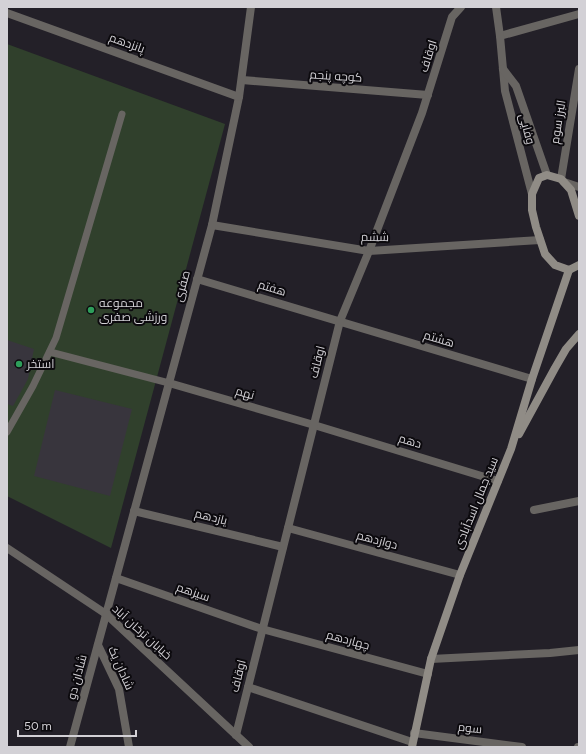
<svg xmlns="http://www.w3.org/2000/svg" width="586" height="754" viewBox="0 0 586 754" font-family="Figtree,Cairo,sans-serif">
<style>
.green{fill:#30402c}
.building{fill:#38353d}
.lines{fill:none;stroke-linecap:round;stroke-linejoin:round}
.service{stroke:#686562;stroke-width:7}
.minor{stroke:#686562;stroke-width:8}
.tertiary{stroke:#686562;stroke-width:8}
.secondary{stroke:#908c86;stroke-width:8}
.leisure-dot{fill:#2e9e5b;stroke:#0c0a0e;stroke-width:1.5}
.labels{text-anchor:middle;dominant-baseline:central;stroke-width:4;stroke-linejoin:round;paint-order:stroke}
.street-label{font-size:12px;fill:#d3d1d6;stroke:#0c0a0e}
.poi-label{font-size:12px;fill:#d3d1d6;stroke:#0c0a0e;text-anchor:start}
</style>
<rect width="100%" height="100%" fill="#232028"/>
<polygon class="green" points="7,44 225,124 111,548 7,496"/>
<g class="building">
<polygon points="7,340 34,349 28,379 13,406 7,404"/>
<polygon points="55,390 132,409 110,496 34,476"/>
</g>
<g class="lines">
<g class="service">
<polyline points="50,352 169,383"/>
<polyline points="7,432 33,386 56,338 122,114"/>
</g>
<g class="minor">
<polyline points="500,36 579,14"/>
<polyline points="242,80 428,95"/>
<polyline points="561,179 579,69"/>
<polyline points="212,225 369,251 540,240"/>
<polyline points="197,279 532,379"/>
<polyline points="169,383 314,425 498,481"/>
<polyline points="534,510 579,501"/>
<polyline points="134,511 283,547"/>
<polyline points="288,528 460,575"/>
<polyline points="116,578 262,629 428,674"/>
<polyline points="98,645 119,689 129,747"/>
<polyline points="431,659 550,653 579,650"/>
<polyline points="248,687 412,742"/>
<polyline points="414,733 522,747"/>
<polyline points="236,735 340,321 369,251 422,113 452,17 461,7"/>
<polyline points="70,747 212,225 239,97 251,7"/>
<polyline points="578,747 579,747"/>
</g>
<g class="tertiary">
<polyline points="496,7 500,36 505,91 532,194"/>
<polyline points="7,13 239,97"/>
<polyline points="503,69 516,86 547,175"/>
<polyline points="564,182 579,187"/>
<polyline points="7,548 106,614 249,747"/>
</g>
<g class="secondary">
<polyline points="579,216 571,190 561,179 547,175 539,178 532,194 532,210 536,227 545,254 555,265 569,270 579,265"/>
<polyline points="519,434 555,368 566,349 579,334"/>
<polyline points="412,747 431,659 460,575 511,449 532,379 569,270"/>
</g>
</g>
<g class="leisure-dot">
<circle cx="91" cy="310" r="4"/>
<circle cx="19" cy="364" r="4"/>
</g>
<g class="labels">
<g class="street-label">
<text transform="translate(127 43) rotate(20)">پانزدهم</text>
<text transform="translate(428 56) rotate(-73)">اوقاف</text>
<text transform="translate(336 76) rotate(4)">کوچه پنجم</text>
<text transform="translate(558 122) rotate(-81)">البرز سوم</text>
<text transform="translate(527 129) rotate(75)">وفایی</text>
<text transform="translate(375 237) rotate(1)">ششم</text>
<text transform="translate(182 286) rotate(-75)">صفری</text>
<text transform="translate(272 288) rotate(17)">هفتم</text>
<text transform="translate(439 339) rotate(17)">هشتم</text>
<text transform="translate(317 362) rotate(-76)">اوقاف</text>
<text transform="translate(245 393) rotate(16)">نهم</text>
<text transform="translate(410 441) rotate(17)">دهم</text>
<text transform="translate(476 503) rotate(-68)">سید جمال اسدآبادی</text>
<text transform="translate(211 517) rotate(14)">یازدهم</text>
<text transform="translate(377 540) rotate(15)">دوازدهم</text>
<text transform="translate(193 592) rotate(19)">سیزهم</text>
<text transform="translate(142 632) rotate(42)">خیابان ترخان آباد</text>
<text transform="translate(348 640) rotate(15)">چهاردهم</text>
<text transform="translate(121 668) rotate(66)">شادان یک</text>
<text transform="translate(238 676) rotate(-76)">اوقاف</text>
<text transform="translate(77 677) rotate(-75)">شادان دو</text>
<text transform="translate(470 728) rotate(7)">سوم</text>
</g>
<g class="poi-label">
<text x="99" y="303">مجموعه<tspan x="99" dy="14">ورزشی صفری</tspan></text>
<text x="27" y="364">استخر</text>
</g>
</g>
<rect width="586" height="754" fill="none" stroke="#d3d1d6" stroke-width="16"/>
<path d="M18 730v6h118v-6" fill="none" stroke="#d3d1d6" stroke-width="2"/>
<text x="24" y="730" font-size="12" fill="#d3d1d6" stroke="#0c0a0e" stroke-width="3" paint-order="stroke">50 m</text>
</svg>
